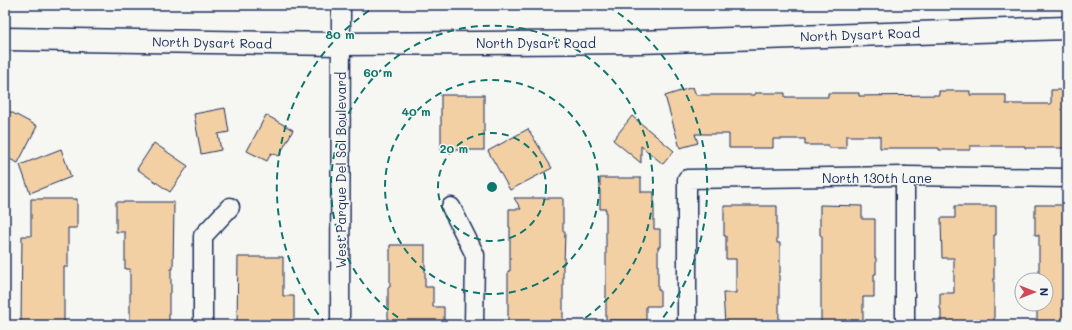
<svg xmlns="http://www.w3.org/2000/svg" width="1072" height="330" viewBox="0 0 1072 330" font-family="Mali,sans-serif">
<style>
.building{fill:#f3d0a4;stroke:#1b2f5e}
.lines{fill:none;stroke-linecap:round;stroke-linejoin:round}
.minor-casing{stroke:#1b2f5e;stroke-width:21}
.major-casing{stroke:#1b2f5e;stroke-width:25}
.minor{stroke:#f6f6f2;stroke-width:18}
.major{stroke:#f6f6f2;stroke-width:22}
.ring{fill:none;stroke:#0f766e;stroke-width:2;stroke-dasharray:7 5}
.labels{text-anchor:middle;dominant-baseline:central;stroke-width:3;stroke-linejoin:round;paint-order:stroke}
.street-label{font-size:13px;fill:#1b2f5e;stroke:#f6f6f2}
.centre{fill:#0f766e;stroke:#f6f6f2;stroke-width:2}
.ring-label{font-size:12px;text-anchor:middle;font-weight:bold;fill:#0f766e;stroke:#f6f6f2;stroke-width:3;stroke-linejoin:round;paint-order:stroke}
</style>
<rect width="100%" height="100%" fill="#f6f6f2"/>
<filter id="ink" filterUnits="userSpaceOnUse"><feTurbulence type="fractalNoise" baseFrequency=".025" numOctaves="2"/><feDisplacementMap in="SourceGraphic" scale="8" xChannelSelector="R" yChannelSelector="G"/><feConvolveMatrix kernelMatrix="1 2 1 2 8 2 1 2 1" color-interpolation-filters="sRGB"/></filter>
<g filter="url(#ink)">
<g class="building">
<polygon points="693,87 696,95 755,95 755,93 785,93 785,97 828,97 828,93 859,93 859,96 939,95 939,91 970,91 970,95 1006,95 1006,104 1051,104 1051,90 1067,90 1067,148 1025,148 1025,146 970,146 970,150 939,150 939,148 880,148 880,136 846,136 846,148 828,148 828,145 805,145 805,139 773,139 773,148 729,148 729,134 695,134 698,143 680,148 665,96"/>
<rect x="441" y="95" width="43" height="55"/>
<polygon points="225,108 229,132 218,134 221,150 201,154 194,114"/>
<polygon points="9,111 37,126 18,163 5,157 5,119"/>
<polygon points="266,115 293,130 279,156 271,153 267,161 247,151"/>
<polygon points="632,116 674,151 663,164 641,146 641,163 613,140"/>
<polygon points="528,129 552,168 510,190 488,151"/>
<polygon points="154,143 188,166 170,192 137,169"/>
<polygon points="61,149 71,177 30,193 20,165"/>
<polygon points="600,178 641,178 641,192 654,192 654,229 660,229 660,247 658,247 658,290 660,290 660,306 646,306 646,320 606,320 606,209 600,209"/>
<polygon points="514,198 563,198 563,232 565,232 564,264 563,264 563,325 508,325 508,271 510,271 510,227 509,227 509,209 521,209"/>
<polygon points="31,199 77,199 77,228 68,228 68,267 64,267 64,325 21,325 22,236 31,236"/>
<polygon points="116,202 174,202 173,269 171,269 171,293 169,293 169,325 130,325 130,269 125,269 125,232 116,232"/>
<polygon points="820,205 862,206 862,219 875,219 875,258 876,258 876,274 874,274 874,297 863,297 863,325 821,325 821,281 822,281 822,236 820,235"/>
<polygon points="1035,205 1067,205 1067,325 1037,325 1037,309 1034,309 1034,304 1046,304 1046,280 1034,280 1039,279 1039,235 1035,235"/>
<polygon points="724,206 777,206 777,243 780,243 780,273 779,273 779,325 725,325 723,293 736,293 736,259 726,259 726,236 724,236"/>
<polygon points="955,206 996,206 996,235 994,235 994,325 941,325 941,309 940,309 940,293 954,293 954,258 942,258 941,218 955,218"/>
<polygon points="390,245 425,245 425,287 433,287 433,307 444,307 444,325 388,325 388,287 390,287"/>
<polygon points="238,257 283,257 283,296 294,296 294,324 237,324"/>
</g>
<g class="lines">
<defs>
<g id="minor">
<polyline points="451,207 475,255 474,325"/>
<polyline points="203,325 203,236 230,207"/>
<polyline points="340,325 341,5"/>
<polyline points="687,325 687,179 905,176 1067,178"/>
<polyline points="905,325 905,176"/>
</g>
<polyline id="major" points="5,39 340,44 640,42 1067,28"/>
</defs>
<use href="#minor" class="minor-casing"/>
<use href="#major" class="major-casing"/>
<use href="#minor" class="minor"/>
<use href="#major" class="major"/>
</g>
</g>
<g class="ring">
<circle cx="492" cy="187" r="54"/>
<circle cx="492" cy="187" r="107"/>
<path d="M408 324A161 161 0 1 1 576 324"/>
<path d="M326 324A215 215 0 0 1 376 6M608 6A215 215 0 0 1 658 324"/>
</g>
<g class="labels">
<g class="street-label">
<text transform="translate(860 34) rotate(-2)">North Dysart Road</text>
<text transform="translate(212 42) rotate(1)">North Dysart Road</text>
<text x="536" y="42">North Dysart Road</text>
<text transform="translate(340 170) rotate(-90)">West Parque Del Sol Boulevard</text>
<text x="877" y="177">North 130th Lane</text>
</g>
</g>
<circle cx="492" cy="187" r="6" class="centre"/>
<g class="ring-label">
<text x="340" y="39">80 m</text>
<text x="378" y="77">60 m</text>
<text x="416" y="116">40 m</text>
<text x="454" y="153">20 m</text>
</g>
<rect width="1072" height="330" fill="none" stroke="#f6f6f2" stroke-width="20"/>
<rect x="10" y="10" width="1052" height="310" fill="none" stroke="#1b2f5e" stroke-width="1.5" filter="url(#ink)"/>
<g transform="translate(1034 292) rotate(90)"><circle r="19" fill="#f6f6f2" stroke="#9ea6b7"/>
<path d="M0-3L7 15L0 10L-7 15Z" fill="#d1495b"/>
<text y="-6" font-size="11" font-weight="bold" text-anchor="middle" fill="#1b2f5e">N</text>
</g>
</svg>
